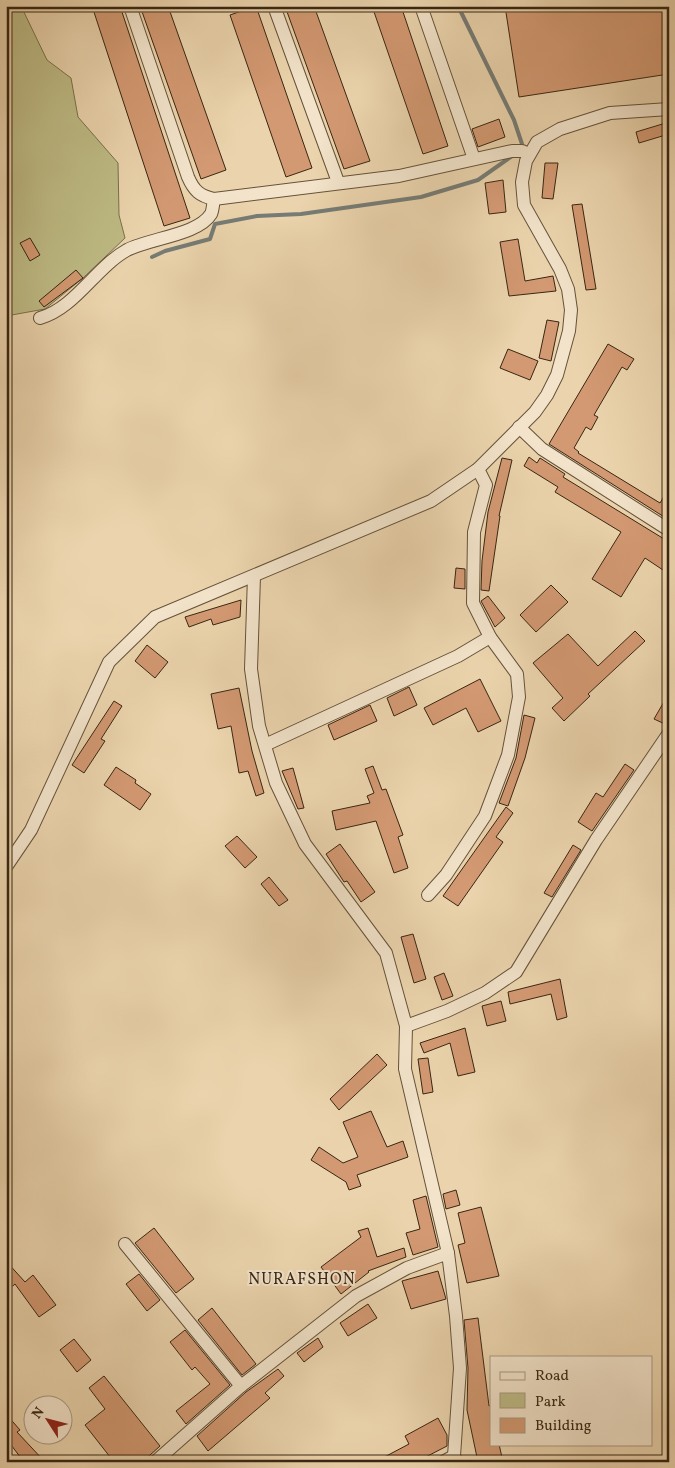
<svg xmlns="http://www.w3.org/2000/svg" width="675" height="1468" viewBox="0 0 675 1468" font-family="Vollkorn,serif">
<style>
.green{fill:#bebb85;stroke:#7b704c}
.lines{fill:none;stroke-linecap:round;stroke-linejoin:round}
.stream{stroke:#767c75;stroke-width:4}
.building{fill:#d39972;stroke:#382613}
.minor-casing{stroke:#65523a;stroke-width:14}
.minor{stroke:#f2e3ca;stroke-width:12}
.labels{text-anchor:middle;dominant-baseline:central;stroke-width:4;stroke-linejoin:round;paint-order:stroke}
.quarter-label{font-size:16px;letter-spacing:1px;fill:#382613;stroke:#f2e3ca}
</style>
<rect width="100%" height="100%" fill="#ebd4ad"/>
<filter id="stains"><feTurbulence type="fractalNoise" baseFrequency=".004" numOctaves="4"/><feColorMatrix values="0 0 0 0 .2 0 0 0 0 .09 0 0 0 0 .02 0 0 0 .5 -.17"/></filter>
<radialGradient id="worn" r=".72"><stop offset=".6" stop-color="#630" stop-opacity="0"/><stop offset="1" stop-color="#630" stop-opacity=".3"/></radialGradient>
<polygon class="green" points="21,6 47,60 71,78 78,117 118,163 119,215 125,238 83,278 45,309 6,316 6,11"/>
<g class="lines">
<g class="stream">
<polyline points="458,6 514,120 522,144 519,149"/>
<polyline points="152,257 165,251 210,239 215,224 257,216 301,214 421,197 478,180 515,154"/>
</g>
</g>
<g class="building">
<polygon points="92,6 120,6 190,218 164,226"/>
<polygon points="140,6 168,6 226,170 201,179"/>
<polygon points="256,6 312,168 286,177 230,15"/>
<polygon points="294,6 314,6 370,161 344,169 286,9"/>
<polygon points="372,6 401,6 448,146 423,154"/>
<polygon points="505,6 669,6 669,74 519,97"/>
<polygon points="499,119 505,137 478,147 472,129"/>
<polygon points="669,122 669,134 639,143 636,132"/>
<polygon points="545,163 558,163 553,199 542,198"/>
<polygon points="503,180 506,212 489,214 485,183"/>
<polygon points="582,204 596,289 586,290 572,205"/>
<polygon points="30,238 40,255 30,261 20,243"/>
<polygon points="518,239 525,281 553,276 556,291 509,296 500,242"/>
<polygon points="76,270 83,278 44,307 39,301"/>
<polygon points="547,320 559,322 551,361 539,358"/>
<polygon points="608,344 634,359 627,370 622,367 594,415 598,417 591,430 586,427 574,448 579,452 578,453 660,503 669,488 669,520 549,444"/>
<polygon points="508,349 538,361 530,380 500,368"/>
<polygon points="529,457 537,463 540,458 565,474 563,477 669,542 669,574 645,558 621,597 592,579 621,532 555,492 558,487 524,466"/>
<polygon points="502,458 512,460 499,516 500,516 489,591 481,590 482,561 488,512"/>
<polygon points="456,568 465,569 465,589 454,588"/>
<polygon points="551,585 568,602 536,632 520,615"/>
<polygon points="488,596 505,618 495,627 481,601"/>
<polygon points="241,600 240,617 213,625 211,619 189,627 185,617"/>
<polygon points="635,631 645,641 588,694 590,696 564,721 552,708 563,698 533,663 568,634 598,666"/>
<polygon points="147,645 168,662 155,678 135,661"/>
<polygon points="480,679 501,721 478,732 466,708 433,725 424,708"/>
<polygon points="409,687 417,705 394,716 387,698"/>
<polygon points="239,688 252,751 264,793 256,796 248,771 239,773 231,726 218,729 211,694"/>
<polygon points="669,693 669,725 667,725 654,719"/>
<polygon points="114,701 122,706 101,739 105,741 84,773 72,765"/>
<polygon points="370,705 377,721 334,740 328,725"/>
<polygon points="524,715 535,718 525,758 508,806 499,803 516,758"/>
<polygon points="625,764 634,770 592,831 578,822 596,793 603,797"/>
<polygon points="373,766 382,790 386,789 403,835 398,837 408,868 394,873 376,821 336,830 332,811 370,803 367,796 374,793 365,769"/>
<polygon points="116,767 136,780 135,783 151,794 140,810 104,785"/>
<polygon points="293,768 304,808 298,809 282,771"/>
<polygon points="506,807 513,813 496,837 503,842 458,906 443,896"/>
<polygon points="237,836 257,857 245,868 225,846"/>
<polygon points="340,844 375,892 361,902 347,881 344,882 326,854"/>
<polygon points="573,845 581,850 552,897 544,893"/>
<polygon points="269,877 288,900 279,906 261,884"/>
<polygon points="413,934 426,979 414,983 401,937"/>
<polygon points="444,973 453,996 442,1000 434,977"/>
<polygon points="560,979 567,1017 557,1020 551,994 510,1004 508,992"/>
<polygon points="501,1001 506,1021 487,1026 482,1006"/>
<polygon points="465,1028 475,1072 458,1076 450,1043 424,1053 420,1043"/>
<polygon points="377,1054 387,1065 339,1110 330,1099"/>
<polygon points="428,1058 433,1092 423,1094 418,1059"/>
<polygon points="371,1111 387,1147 403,1141 408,1157 357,1175 361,1186 349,1190 346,1182 311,1160 319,1147 343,1163 358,1157 343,1122"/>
<polygon points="456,1190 460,1205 446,1209 443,1194"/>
<polygon points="426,1196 438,1247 413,1255 406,1233 420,1229 413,1200"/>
<polygon points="481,1207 499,1276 467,1283 458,1245 465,1243 458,1213"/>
<polygon points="154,1228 194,1279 176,1293 135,1243"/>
<polygon points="368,1228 377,1257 404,1248 406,1257 368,1271 369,1272 341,1294 321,1267 361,1237 358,1231"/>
<polygon points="6,1261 25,1282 33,1275 56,1305 39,1317 15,1284 6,1292"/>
<polygon points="438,1271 446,1299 411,1309 402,1281"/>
<polygon points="139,1274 160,1300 147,1311 126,1284"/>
<polygon points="368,1304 377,1318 348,1336 340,1323"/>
<polygon points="212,1308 256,1364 242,1375 198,1320"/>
<polygon points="478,1318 489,1406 491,1405 491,1444 499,1444 503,1462 478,1462 467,1410 468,1368 464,1320"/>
<polygon points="185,1330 230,1385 186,1424 176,1411 210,1384 195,1367 192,1370 170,1342"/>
<polygon points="318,1338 323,1347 304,1362 297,1353"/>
<polygon points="74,1339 91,1360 77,1372 60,1350"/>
<polygon points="278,1369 284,1376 265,1393 270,1398 208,1451 197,1436 246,1392"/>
<polygon points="104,1376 160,1446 149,1456 147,1462 114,1462 85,1425 105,1409 89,1388"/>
<polygon points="6,1414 20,1430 17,1432 45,1462 24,1462 8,1441 6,1442"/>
<polygon points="438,1418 447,1435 447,1446 416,1462 375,1462 409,1444 405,1436"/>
</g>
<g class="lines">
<defs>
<g id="minor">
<path d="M130 6 188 177C194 191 200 196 214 199L399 176 512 151H522L529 154"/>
<polyline points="274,6 338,182"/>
<polyline points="421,6 474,159"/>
<path d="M40 318C75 308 95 268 127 250 150 238 198 235 211 214 213 210 213 203 214 199"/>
<polyline points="519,427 542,449 669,530"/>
<polyline points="254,576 251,669 259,726 276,783 305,844 386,953 406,1026 405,1069 448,1253 456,1316 460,1368 454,1456 457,1462"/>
<polyline points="265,745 458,656 490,637"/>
<polyline points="6,867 31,830 109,662 155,617 431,501 478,469 535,412 547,395 557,375 569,331 571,310 568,289 560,269 524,205 522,182 526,161 537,142 560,129 610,113 669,109"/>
<polyline points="428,895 446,875 485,816 508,755 519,697 517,674 490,637 473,603 474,532 486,485 478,469"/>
<polyline points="406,1026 447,1011 485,993 516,972 596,840 669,733"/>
<polyline points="125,1244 241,1386"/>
<polyline points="155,1462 241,1386 356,1296 407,1268 448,1253"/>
<polyline points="443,1462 454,1456"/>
</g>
</defs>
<use href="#minor" class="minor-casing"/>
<use href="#minor" class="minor"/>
</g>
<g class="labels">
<g class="quarter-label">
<text x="302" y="1280">NURAFSHON</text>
</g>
</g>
<rect width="675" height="1468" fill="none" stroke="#ebd4ad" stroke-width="25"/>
<rect x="8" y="8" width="660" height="1453" fill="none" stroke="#382613" stroke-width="2.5"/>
<rect x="12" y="12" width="650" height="1443" fill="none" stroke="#382613"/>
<rect x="490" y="1356" width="162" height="90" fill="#f2e3ca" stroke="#a89781"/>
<rect x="500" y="1372" width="25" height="8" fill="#f2e3ca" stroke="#a89781"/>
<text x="535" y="1380" font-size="15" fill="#382613">Road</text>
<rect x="500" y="1393" width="25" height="15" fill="#bebb85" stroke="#a89781"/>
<text x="535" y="1406" font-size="15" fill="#382613">Park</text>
<rect x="500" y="1418" width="25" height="15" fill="#d39972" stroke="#a89781"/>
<text x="535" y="1430" font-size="15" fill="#382613">Building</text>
<g transform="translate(48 1420) rotate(306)"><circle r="24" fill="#f2e3ca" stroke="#a89781"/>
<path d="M0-4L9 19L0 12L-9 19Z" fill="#8f2418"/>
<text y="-8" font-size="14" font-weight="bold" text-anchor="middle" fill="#382613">N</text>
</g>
<rect width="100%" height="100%" filter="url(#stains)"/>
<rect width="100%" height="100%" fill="url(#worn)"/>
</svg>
